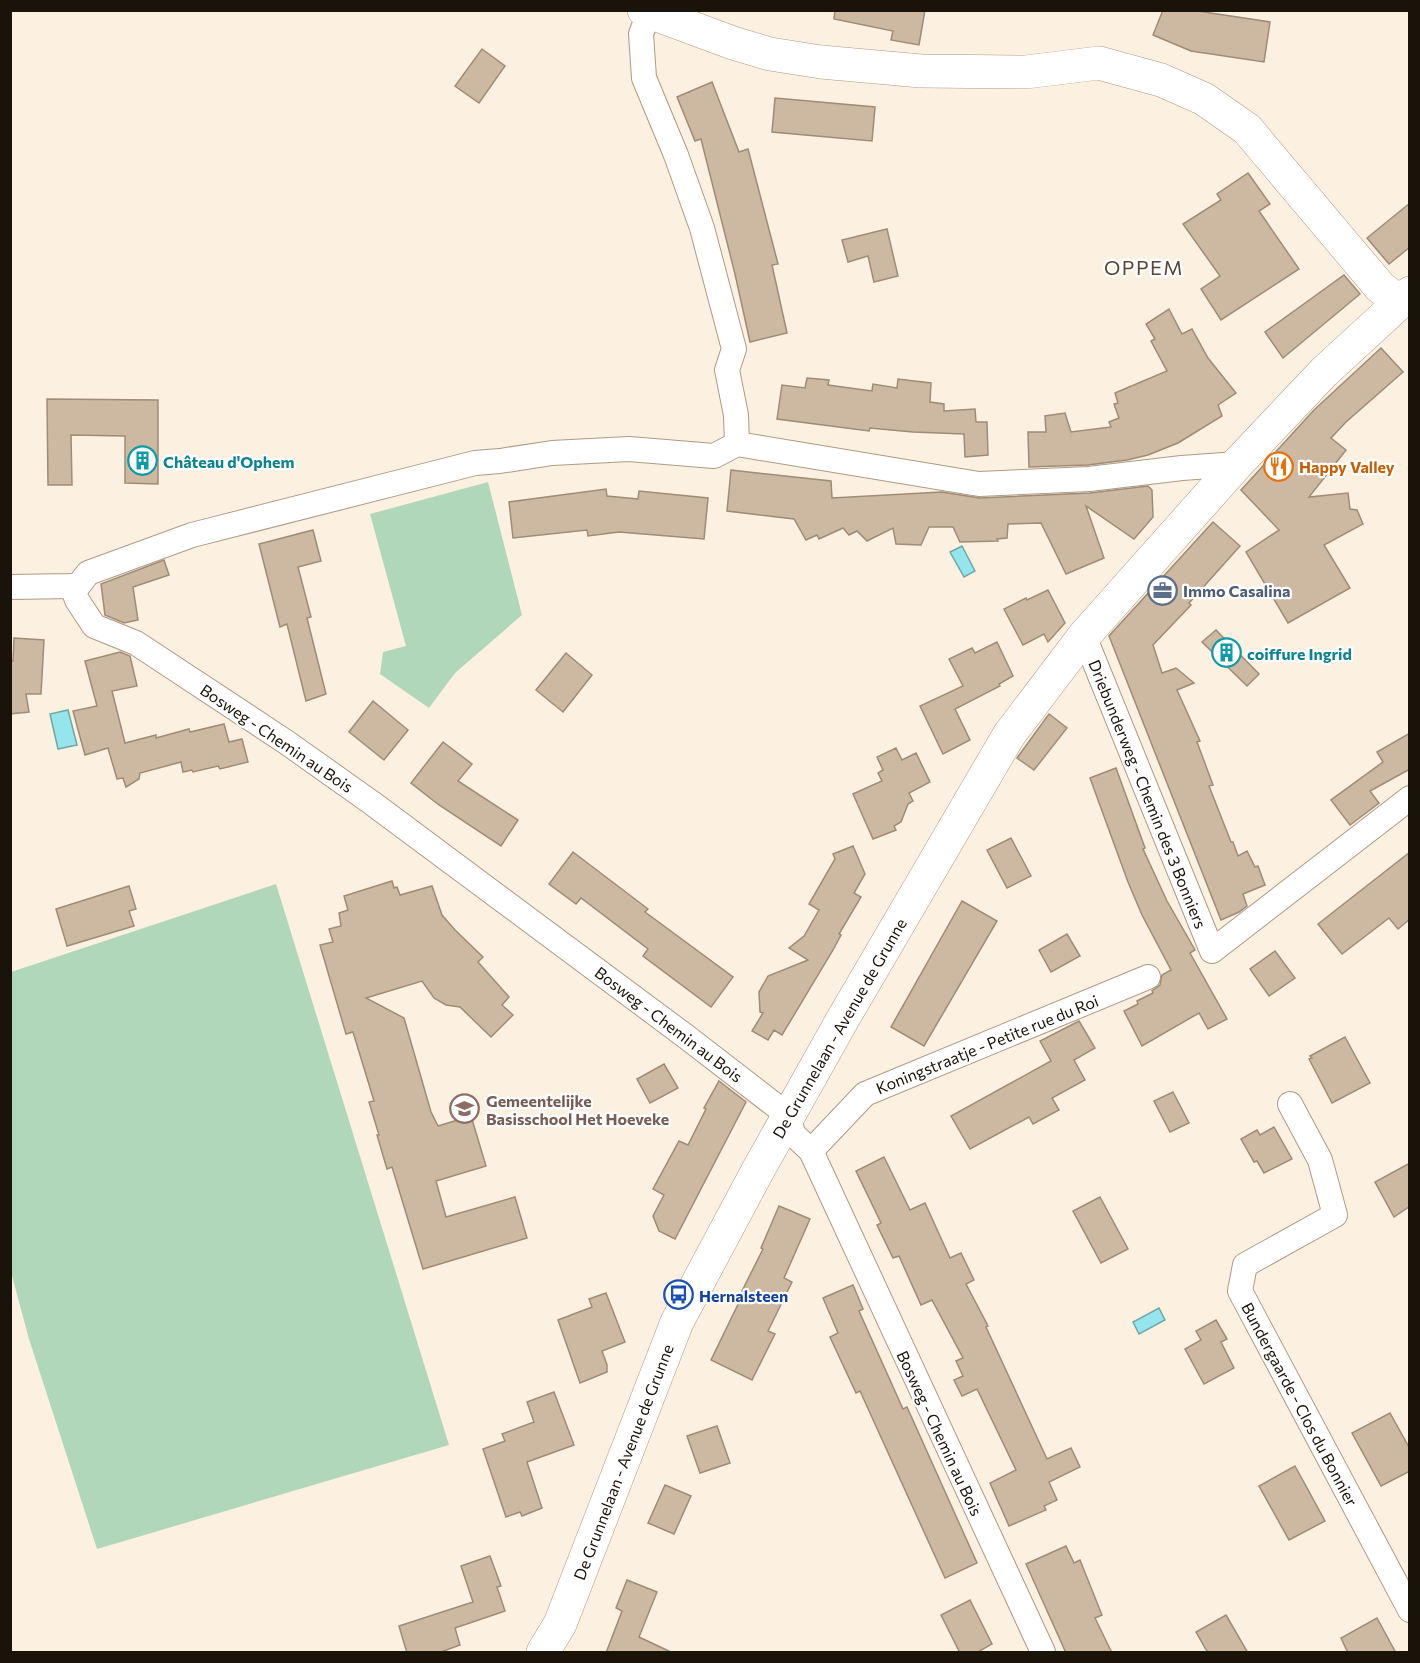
<svg xmlns="http://www.w3.org/2000/svg" width="1420" height="1663" viewBox="0 0 1420 1663" font-family="Commissioner,sans-serif">
<style>
.green{fill:#b1d7ba}
.water{fill:#94e6ec;stroke:#6fa7a8;stroke-width:1.5}
.building{fill:#cdb9a2;stroke:#9e8c75;stroke-width:1.5}
.lines{fill:none;stroke-linecap:round;stroke-linejoin:round}
.street-casing{stroke:#ae9b84;stroke-width:26}
.secondary-casing{stroke:#ae9b84;stroke-width:34}
.street{stroke:#fff;stroke-width:24}
.secondary{stroke:#fff;stroke-width:33}
.labels{text-anchor:middle;dominant-baseline:central;stroke-width:4.5;stroke-linejoin:round;paint-order:stroke}
.culture-label{font-size:16px;font-weight:bold;fill:#0d838f;stroke:#fff;text-anchor:start}
.food-label{font-size:16px;font-weight:bold;fill:#c56008;stroke:#fff;text-anchor:start}
.service-label{font-size:16px;font-weight:bold;fill:#4e5e75;stroke:#fff;text-anchor:start}
.street-label{font-size:16px;fill:#1a130a;stroke:#fff}
.education-label{font-size:16px;font-weight:bold;fill:#785e54;stroke:#fff;text-anchor:start}
.transit-label{font-size:16px;font-weight:bold;fill:#164399;stroke:#fff;text-anchor:start}
.quarter-label{font-size:20px;letter-spacing:1.5px;fill:#574632;stroke:#fff}
</style>
<rect width="100%" height="100%" fill="#fcf0e1"/>
<g class="green">
<polygon points="488,482 522,615 455,673 429,708 380,674 383,652 406,646 370,514"/>
<polygon points="276,884 449,1445 97,1549 29,1339 11,1272 11,972"/>
</g>
<g class="water">
<polygon points="962,546 975,571 964,577 950,552"/>
<polygon points="68,710 77,745 58,749 50,714"/>
<polygon points="1159,1308 1165,1320 1139,1334 1133,1322"/>
</g>
<g class="building">
<polygon points="835,10 925,10 919,45 891,40 893,31 834,19"/>
<polygon points="1163,10 1191,10 1270,22 1264,62 1191,51 1153,35"/>
<polygon points="482,49 505,66 479,103 455,86"/>
<polygon points="712,82 739,152 748,149 778,264 772,265 787,333 750,342 735,274 701,139 695,141 677,97"/>
<polygon points="775,98 875,107 872,141 772,132"/>
<polygon points="1248,173 1270,204 1259,211 1299,269 1221,320 1201,289 1220,276 1183,224 1221,200 1217,194"/>
<polygon points="1410,203 1410,247 1389,264 1367,238"/>
<polygon points="887,229 898,276 874,282 868,256 848,262 842,240"/>
<polygon points="1344,275 1360,294 1283,358 1265,332"/>
<polygon points="1169,309 1182,334 1192,329 1208,358 1236,393 1218,405 1222,416 1178,443 1148,455 1127,460 1088,465 1029,467 1028,432 1046,432 1045,416 1065,413 1071,432 1111,427 1109,422 1119,418 1114,404 1118,403 1115,393 1167,371 1151,341 1155,339 1146,324"/>
<polygon points="1381,348 1403,372 1346,422 1331,438 1346,450 1309,497 1348,493 1350,509 1357,510 1363,524 1324,545 1350,588 1288,623 1246,552 1279,530 1241,490 1314,410"/>
<polygon points="807,378 829,380 828,385 872,391 873,384 897,388 898,379 931,383 930,402 944,404 944,411 975,409 976,422 987,422 988,455 965,457 964,434 913,432 870,428 869,431 777,419 782,385 805,388"/>
<polygon points="47,399 158,400 158,484 125,483 125,436 71,435 72,485 48,485"/>
<polygon points="731,470 831,481 832,498 942,492 980,498 1090,493 1148,486 1152,490 1153,517 1134,539 1086,506 1104,558 1066,574 1041,523 1008,524 1007,538 997,539 998,541 960,542 953,527 929,527 921,545 896,544 893,528 867,541 857,531 849,535 843,528 819,539 817,535 806,540 794,519 727,511"/>
<polygon points="606,489 607,496 638,499 639,491 708,498 704,539 619,532 588,536 587,530 513,538 509,502"/>
<polygon points="1213,522 1240,546 1189,603 1191,605 1153,645 1162,673 1176,668 1194,683 1177,690 1200,741 1197,742 1213,785 1209,786 1231,842 1233,842 1238,856 1247,851 1255,867 1258,866 1265,885 1243,894 1247,906 1239,912 1221,920 1109,636"/>
<polygon points="313,530 321,561 298,567 311,617 307,618 326,694 306,701 287,624 280,627 259,544"/>
<polygon points="164,560 169,575 133,587 138,620 124,623 105,615 101,584"/>
<polygon points="1048,590 1065,623 1048,642 1044,634 1023,645 1004,609 1026,598 1027,600"/>
<polygon points="1216,630 1259,674 1247,686 1202,642"/>
<polygon points="14,638 44,640 41,694 26,694 29,712 10,714 10,661 13,661"/>
<polygon points="997,642 1013,676 999,684 1000,686 955,709 970,740 943,754 920,706 963,686 949,659 972,648 975,653"/>
<polygon points="120,652 130,656 137,686 112,691 125,743 156,735 156,738 189,729 190,732 224,724 229,742 242,739 248,762 220,769 218,766 193,772 192,770 183,772 181,762 140,773 139,779 126,787 123,778 117,779 108,748 85,755 73,711 97,706 85,661"/>
<polygon points="566,653 592,675 563,712 536,690"/>
<polygon points="373,701 408,730 384,760 349,732"/>
<polygon points="1049,714 1067,728 1034,770 1017,758"/>
<polygon points="1410,733 1410,769 1370,791 1379,803 1350,825 1331,800 1383,762 1377,752"/>
<polygon points="443,742 472,764 458,781 518,820 501,846 439,805 411,783"/>
<polygon points="896,748 902,760 916,753 930,782 909,793 913,801 908,804 901,822 894,826 896,830 873,839 853,794 882,781 878,773 883,770 877,757"/>
<polygon points="1116,768 1145,848 1143,849 1167,901 1195,950 1190,953 1227,1019 1208,1029 1199,1013 1142,1046 1124,1011 1138,1004 1137,1001 1153,993 1152,991 1160,985 1162,975 1171,970 1142,915 1128,882 1090,778"/>
<polygon points="1011,838 1031,876 1007,888 987,850"/>
<polygon points="853,846 865,874 854,893 861,897 839,934 841,935 833,950 782,1035 774,1030 768,1040 752,1031 763,1013 760,1012 759,992 768,976 808,960 789,948 804,936 819,910 809,904 835,859 833,854"/>
<polygon points="573,852 648,909 645,912 733,977 711,1007 643,956 648,949 581,898 576,904 549,884"/>
<polygon points="1410,852 1410,919 1398,929 1389,918 1342,954 1318,924"/>
<polygon points="392,881 394,888 397,887 400,895 432,886 442,915 455,930 483,957 478,962 509,997 502,1005 513,1015 491,1037 460,1007 446,1005 434,998 422,981 366,998 404,1018 431,1112 438,1126 471,1116 486,1166 436,1181 446,1217 515,1197 527,1238 423,1269 392,1167 387,1169 377,1135 379,1135 369,1102 374,1101 353,1032 346,1034 320,945 333,942 329,929 341,926 339,913 348,910 344,896"/>
<polygon points="129,886 136,909 129,911 134,926 67,946 56,909"/>
<polygon points="962,901 997,921 924,1046 891,1027"/>
<polygon points="1067,934 1080,956 1051,972 1039,950"/>
<polygon points="1275,951 1295,978 1269,996 1250,969"/>
<polygon points="1079,1021 1095,1048 1074,1060 1085,1080 1052,1098 1059,1110 1033,1124 1029,1117 970,1149 951,1116 1051,1061 1040,1041"/>
<polygon points="1345,1037 1370,1083 1332,1103 1309,1059 1312,1058 1310,1056"/>
<polygon points="664,1064 678,1088 650,1103 637,1079"/>
<polygon points="719,1081 746,1102 675,1239 659,1231 653,1216 664,1195 653,1189 679,1141 688,1145 706,1109 704,1108"/>
<polygon points="1173,1092 1189,1123 1170,1132 1154,1101"/>
<polygon points="1274,1127 1292,1159 1264,1173 1257,1161 1254,1162 1241,1139 1257,1130 1260,1135"/>
<polygon points="884,1157 910,1210 925,1203 950,1258 961,1253 974,1280 966,1284 988,1326 986,1327 1047,1459 1071,1448 1080,1467 1049,1482 1057,1500 1044,1506 1046,1510 1009,1526 990,1483 1016,1470 977,1389 962,1396 954,1380 963,1376 956,1361 963,1358 932,1300 921,1305 899,1256 893,1258 877,1225 881,1223 856,1171"/>
<polygon points="1410,1163 1410,1206 1394,1217 1375,1182"/>
<polygon points="1100,1197 1128,1249 1101,1263 1073,1211"/>
<polygon points="779,1206 810,1219 784,1278 792,1282 768,1331 775,1334 752,1380 711,1360 744,1292 742,1291 763,1249 761,1248"/>
<polygon points="853,1285 863,1309 859,1311 903,1409 907,1407 977,1563 945,1578 860,1391 856,1393 830,1337 838,1333 823,1298"/>
<polygon points="606,1293 625,1342 602,1351 607,1365 607,1372 580,1383 558,1320 592,1307 589,1299"/>
<polygon points="1216,1320 1227,1339 1221,1342 1234,1368 1204,1384 1185,1349 1201,1340 1196,1331"/>
<polygon points="554,1392 574,1445 527,1462 542,1508 522,1516 520,1512 506,1517 483,1449 505,1441 502,1434 534,1422 527,1402"/>
<polygon points="1390,1413 1410,1449 1410,1471 1381,1486 1352,1433"/>
<polygon points="717,1426 730,1463 700,1473 687,1436"/>
<polygon points="1295,1466 1325,1521 1289,1540 1259,1486"/>
<polygon points="665,1485 691,1496 674,1534 648,1523"/>
<polygon points="1066,1546 1074,1563 1080,1560 1102,1615 1095,1618 1112,1653 1066,1653 1026,1564"/>
<polygon points="490,1556 501,1586 497,1587 505,1611 455,1628 460,1645 438,1653 407,1653 399,1626 473,1602 461,1566"/>
<polygon points="627,1580 657,1592 639,1637 673,1653 606,1653 622,1611 616,1608"/>
<polygon points="970,1600 992,1644 976,1653 960,1653 941,1615"/>
<polygon points="1226,1615 1248,1653 1208,1653 1196,1632"/>
<polygon points="1377,1618 1396,1653 1348,1653 1341,1638"/>
</g>
<g class="lines">
<defs>
<g id="street">
<polyline points="649,13 641,34 644,78 676,155 702,228 734,349 727,370 736,415 737,444"/>
<polyline points="72,586 77,600 94,626 136,643 286,742 372,803 684,1035 789,1116 793,1134 811,1151 1043,1652"/>
<polyline points="10,587 72,586 79,585 88,573 192,535 475,463 500,461 552,453 629,449 714,456 737,444 979,484 1089,479 1182,468 1237,464"/>
<polyline points="1084,636 1212,951 1410,798"/>
<polyline points="1290,1104 1320,1160 1335,1215 1245,1265 1240,1291 1410,1610"/>
<polyline points="811,1151 865,1094 1148,977"/>
</g>
<g id="secondary">
<polyline points="644,10 733,43 770,54 821,62 921,71 1026,72 1099,63 1161,80 1204,99 1247,129 1380,287 1399,302"/>
<polyline points="543,1652 560,1624 677,1322 757,1172 844,1017 1009,735 1084,636 1237,464 1324,372 1410,293"/>
</g>
</defs>
<use href="#street" class="street-casing"/>
<use href="#secondary" class="secondary-casing"/>
<use href="#street" class="street"/>
<use href="#secondary" class="secondary"/>
</g>
<defs>
<symbol id="building-ring" viewBox="-11 -11 22 22"><circle r="9.5" fill="#fff" stroke="#0f9aa8" stroke-width="1.5"/><path d="M-4-6H4V6H1V3H-1V6H-4ZM-2.5-4.3h1.7v1.8h-1.7ZM.8-4.3h1.7v1.8H.8ZM-2.5-1h1.7V.8h-1.7ZM.8-1h1.7V.8H.8Z" fill="#0f9aa8"/></symbol>
<symbol id="restaurant-ring" viewBox="-11 -11 22 22"><circle r="9.5" fill="#fff" stroke="#e8710a" stroke-width="1.5"/><path d="M-5-6h1v4h1v-4h1v4h1v-4h1v5L-1.5 .5V6h-2V.5L-5-1ZM5-6V6H3V1.5H1.5Q1.5-4 5-6Z" fill="#e8710a"/></symbol>
<symbol id="office-ring" viewBox="-11 -11 22 22"><circle r="9.5" fill="#fff" stroke="#5c6f8a" stroke-width="1.5"/><path d="M-6-3h4V-5.5h4V-3h4V5H-6ZM-1-4.5V-3h2v-1.5ZM-6 0V1H6V0Z" fill="#5c6f8a"/></symbol>
<symbol id="school-ring" viewBox="-11 -11 22 22"><circle r="9.5" fill="#fff" stroke="#8d6e63" stroke-width="1.5"/><path d="M0-5L7-2L0 1L-7-2ZM-4 1L0 2.5L4 1V4Q0 6-4 4Z" fill="#8d6e63"/></symbol>
<symbol id="bus-ring" viewBox="-11 -11 22 22"><circle r="9.5" fill="#fff" stroke="#1a4fb4" stroke-width="1.5"/><path d="M-5-6H5V4H4V6H2V4H-2V6H-4V4H-5ZM-3.5-4V0h7V-4ZM-3.5 1.2v1.5H-2V1.2ZM2 1.2v1.5H3.5V1.2Z" fill="#1a4fb4"/></symbol>
</defs>
<g fill-rule="evenodd">
<use href="#building-ring" x="126" y="444" width="33" height="33"/>
<use href="#restaurant-ring" x="1262" y="450" width="33" height="33"/>
<use href="#office-ring" x="1146" y="574" width="33" height="33"/>
<use href="#building-ring" x="1210" y="636" width="33" height="33"/>
<use href="#school-ring" x="448" y="1092" width="33" height="33"/>
<use href="#bus-ring" x="662" y="1278" width="33" height="33"/>
</g>
<g class="labels">
<g class="culture-label">
<text x="163" y="461">Château d'Ophem</text>
<text x="1247" y="653">coiffure Ingrid</text>
</g>
<g class="food-label">
<text x="1299" y="466">Happy Valley</text>
</g>
<g class="service-label">
<text x="1183" y="590">Immo Casalina</text>
</g>
<g class="street-label">
<text transform="translate(277 738) rotate(34)">Bosweg - Chemin au Bois</text>
<text transform="translate(1148 794) rotate(68)">Driebunderweg - Chemin des 3 Bonniers</text>
<text transform="translate(669 1024) rotate(37)">Bosweg - Chemin au Bois</text>
<text transform="translate(839 1028) rotate(-60)">De Grunnelaan - Avenue de Grunne</text>
<text transform="translate(987 1044) rotate(-22)">Koningstraatje - Petite rue du Roi</text>
<text transform="translate(1300 1404) rotate(62)">Bundergaarde - Clos du Bonnier</text>
<text transform="translate(940 1433) rotate(65)">Bosweg - Chemin au Bois</text>
<text transform="translate(623 1462) rotate(-69)">De Grunnelaan - Avenue de Grunne</text>
</g>
<g class="education-label">
<text x="486" y="1100">Gemeentelijke<tspan x="486" dy="18">Basisschool Het Hoeveke</tspan></text>
</g>
<g class="transit-label">
<text x="699" y="1295">Hernalsteen</text>
</g>
<g class="quarter-label">
<text x="1144" y="267">OPPEM</text>
</g>
</g>
<rect width="1420" height="1663" fill="none" stroke="#1a130a" stroke-width="24"/>
</svg>
